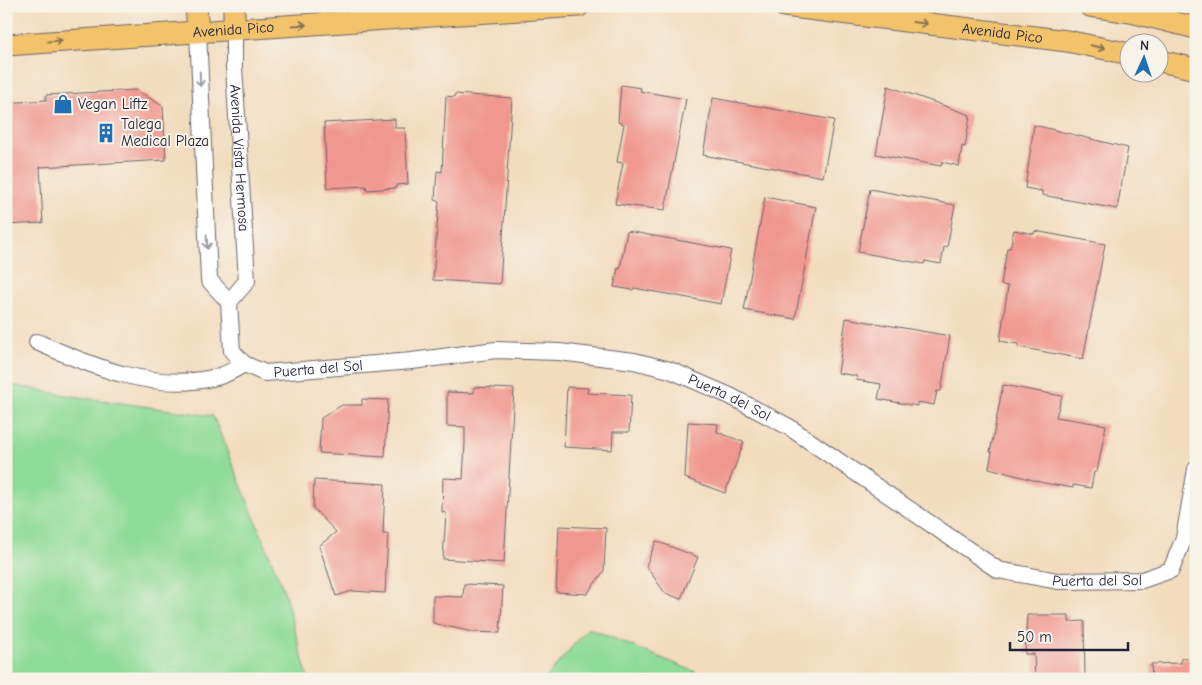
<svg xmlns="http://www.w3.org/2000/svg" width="1202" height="685" viewBox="0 0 1202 685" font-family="'Comic Neue',sans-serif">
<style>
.green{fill:#8fdb98;stroke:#587e6a}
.building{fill:#f0978f}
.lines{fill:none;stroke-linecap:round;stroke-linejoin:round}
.minor-casing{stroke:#6b6369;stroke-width:18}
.major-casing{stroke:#6b6369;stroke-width:23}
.minor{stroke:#fff;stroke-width:16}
.major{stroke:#f2c36a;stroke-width:21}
.oneway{stroke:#8a7252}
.oneway2{stroke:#9c9ca7}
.labels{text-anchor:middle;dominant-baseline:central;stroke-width:4;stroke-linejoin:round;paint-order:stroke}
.street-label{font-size:15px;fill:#22223b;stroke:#f7f3e8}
.poi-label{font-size:15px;fill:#22223b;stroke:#f7f3e8;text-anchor:start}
</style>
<rect width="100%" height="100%" fill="#f7f3e8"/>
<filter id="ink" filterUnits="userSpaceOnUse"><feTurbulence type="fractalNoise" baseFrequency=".02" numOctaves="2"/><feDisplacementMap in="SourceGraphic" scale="10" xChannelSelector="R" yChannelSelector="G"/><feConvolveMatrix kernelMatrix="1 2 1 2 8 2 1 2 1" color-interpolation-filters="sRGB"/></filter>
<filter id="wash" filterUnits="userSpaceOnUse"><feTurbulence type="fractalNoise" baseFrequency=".0096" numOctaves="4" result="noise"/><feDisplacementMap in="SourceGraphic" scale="20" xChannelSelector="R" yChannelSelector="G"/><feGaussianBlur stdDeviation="1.12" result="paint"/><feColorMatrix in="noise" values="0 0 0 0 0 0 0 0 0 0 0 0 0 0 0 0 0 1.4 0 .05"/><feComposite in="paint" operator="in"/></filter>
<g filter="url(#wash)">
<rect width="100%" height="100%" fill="#f2dcbe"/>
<g class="green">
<polygon points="6,384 65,395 213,416 284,591 308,679 6,679"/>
<polygon points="588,628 713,679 545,679"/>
</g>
<g id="blocks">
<g class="building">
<polygon points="621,85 641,88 640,91 686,99 665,210 615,204 623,163 617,162 624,124 618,122"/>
<polygon points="888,86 970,115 965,147 962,146 959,166 942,162 941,166 876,154"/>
<polygon points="136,90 163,106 166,160 40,167 43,223 6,225 6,103 46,100 46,95"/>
<polygon points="455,94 512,98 500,284 433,280 439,201 435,200 437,171 442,172 446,96 454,97"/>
<polygon points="713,98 834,120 823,177 703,155"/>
<polygon points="395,119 395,128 405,128 408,184 396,185 396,188 367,190 366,186 327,188 324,123"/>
<polygon points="1034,125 1128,148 1117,209 1042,195 1042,191 1025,188"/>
<polygon points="870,189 955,205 947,247 944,247 941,264 925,261 924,264 858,252"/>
<polygon points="765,197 816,207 795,319 744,310"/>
<polygon points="1014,230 1034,234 1035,231 1105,244 1083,359 1018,347 1018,344 1000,341 1008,286 1001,285 1007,248 1010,248"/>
<polygon points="627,231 731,250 721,304 634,288 633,290 614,287 618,268 620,269"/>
<polygon points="846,318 950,336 941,391 937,391 934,405 917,402 917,406 878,399 881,384 856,380 857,376 838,373"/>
<polygon points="1003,385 1062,396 1056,417 1106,425 1097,472 1094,472 1091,488 1073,485 1073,488 1044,483 989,468 992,452 990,452"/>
<polygon points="474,387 514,389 504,563 443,559 446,513 442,512 443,478 463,479 465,443 465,427 447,426 447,392 474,393"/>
<polygon points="567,387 588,388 587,393 631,395 629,432 613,432 612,450 564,447"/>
<polygon points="362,399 388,400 385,457 319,453 321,418 342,405 362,405"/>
<polygon points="688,422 718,424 717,432 744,442 725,493 685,478"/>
<polygon points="314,480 385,484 383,534 388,534 385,593 352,591 336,596 319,546 336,532 313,508"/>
<polygon points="559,526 606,528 604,571 587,594 556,592"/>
<polygon points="656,541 698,557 681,599 665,593 646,566"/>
<polygon points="464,584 503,586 500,633 472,632 433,623 433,596 463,597"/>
<polygon points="1027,615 1069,615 1069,622 1084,621 1085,679 1035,679 1034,654 1025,654"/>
<polygon points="1196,657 1196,679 1152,679 1151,664 1181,663 1181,658"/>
</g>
</g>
</g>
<g filter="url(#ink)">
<use href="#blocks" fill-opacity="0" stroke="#6b6369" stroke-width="1"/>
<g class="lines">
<defs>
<g id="minor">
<path id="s1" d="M234 28V67L247 281 229 302 232 351 244 364 265 373 412 361 496 350 559 352 634 361 670 370 730 396 789 427 998 570 1058 581 1142 580 1171 570 1184 538 1196 469"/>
<polyline points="198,31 209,280 229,302"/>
<path d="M37 342C93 367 158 394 220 376 228 374 237 368 244 364"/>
</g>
<g id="major">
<polyline points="196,6 198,31"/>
<path id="s2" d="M784 6 1067 41 1130 54"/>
<polyline points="1090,6 1131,12 1196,28"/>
<polyline points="234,28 234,6"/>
<path id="s3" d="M6 45 579 6"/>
<polyline points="1160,61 1196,69"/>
</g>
</defs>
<use href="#minor" class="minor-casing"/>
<use href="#major" class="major-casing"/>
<use href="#minor" class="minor"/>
<use href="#major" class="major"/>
</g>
<defs><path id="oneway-shaft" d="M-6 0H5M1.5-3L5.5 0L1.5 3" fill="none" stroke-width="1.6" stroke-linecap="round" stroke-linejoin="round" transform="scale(1.25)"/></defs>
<g class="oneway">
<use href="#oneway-shaft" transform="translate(920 23) rotate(7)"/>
<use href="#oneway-shaft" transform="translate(299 25) rotate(-3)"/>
<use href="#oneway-shaft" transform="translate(55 41) rotate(-4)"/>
<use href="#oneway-shaft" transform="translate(1098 47) rotate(13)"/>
</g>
<g class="oneway2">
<use href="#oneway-shaft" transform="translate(200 79) rotate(88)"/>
<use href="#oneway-shaft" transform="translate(207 242) rotate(87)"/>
</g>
</g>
<defs>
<symbol id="shop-bare" viewBox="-9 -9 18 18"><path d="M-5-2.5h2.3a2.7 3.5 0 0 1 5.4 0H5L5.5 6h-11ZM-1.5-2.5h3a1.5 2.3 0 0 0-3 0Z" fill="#1f6fb2" stroke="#f7f3e8" stroke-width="2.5" paint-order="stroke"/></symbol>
<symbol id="building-bare" viewBox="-9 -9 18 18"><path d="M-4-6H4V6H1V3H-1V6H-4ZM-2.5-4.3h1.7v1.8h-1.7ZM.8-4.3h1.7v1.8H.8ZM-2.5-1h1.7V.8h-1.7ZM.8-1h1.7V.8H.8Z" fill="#1f6fb2" stroke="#f7f3e8" stroke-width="2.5" paint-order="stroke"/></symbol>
</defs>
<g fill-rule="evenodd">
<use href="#shop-bare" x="49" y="90" width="28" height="28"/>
<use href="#building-bare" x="92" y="119" width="28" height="28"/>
</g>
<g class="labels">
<g class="street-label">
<text stroke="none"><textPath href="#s3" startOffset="228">Avenida Pico</textPath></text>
<text stroke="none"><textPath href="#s2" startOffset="220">Avenida Pico</textPath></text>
<text stroke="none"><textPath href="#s1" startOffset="130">Avenida Vista Hermosa</textPath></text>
<text stroke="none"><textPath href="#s1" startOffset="424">Puerta del Sol</textPath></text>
<text stroke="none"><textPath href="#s1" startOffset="844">Puerta del Sol</textPath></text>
<text stroke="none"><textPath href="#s1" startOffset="1264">Puerta del Sol</textPath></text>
</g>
<g class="poi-label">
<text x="78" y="104">Vegan Liftz</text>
<text x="121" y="124">Talega<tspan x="121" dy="17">Medical Plaza</tspan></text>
</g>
</g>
<rect width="1202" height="685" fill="none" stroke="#f7f3e8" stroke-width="25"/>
<g transform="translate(1144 58) rotate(3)"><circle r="24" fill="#f7f3e8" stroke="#a29fa3"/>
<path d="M0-4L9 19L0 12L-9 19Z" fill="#1f6fb2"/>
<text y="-8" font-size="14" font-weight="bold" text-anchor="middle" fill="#22223b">N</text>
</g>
<path d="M1010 642v8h118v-8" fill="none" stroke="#22223b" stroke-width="2.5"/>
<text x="1017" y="642" font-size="15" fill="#22223b" stroke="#f7f3e8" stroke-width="4" paint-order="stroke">50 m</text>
</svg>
